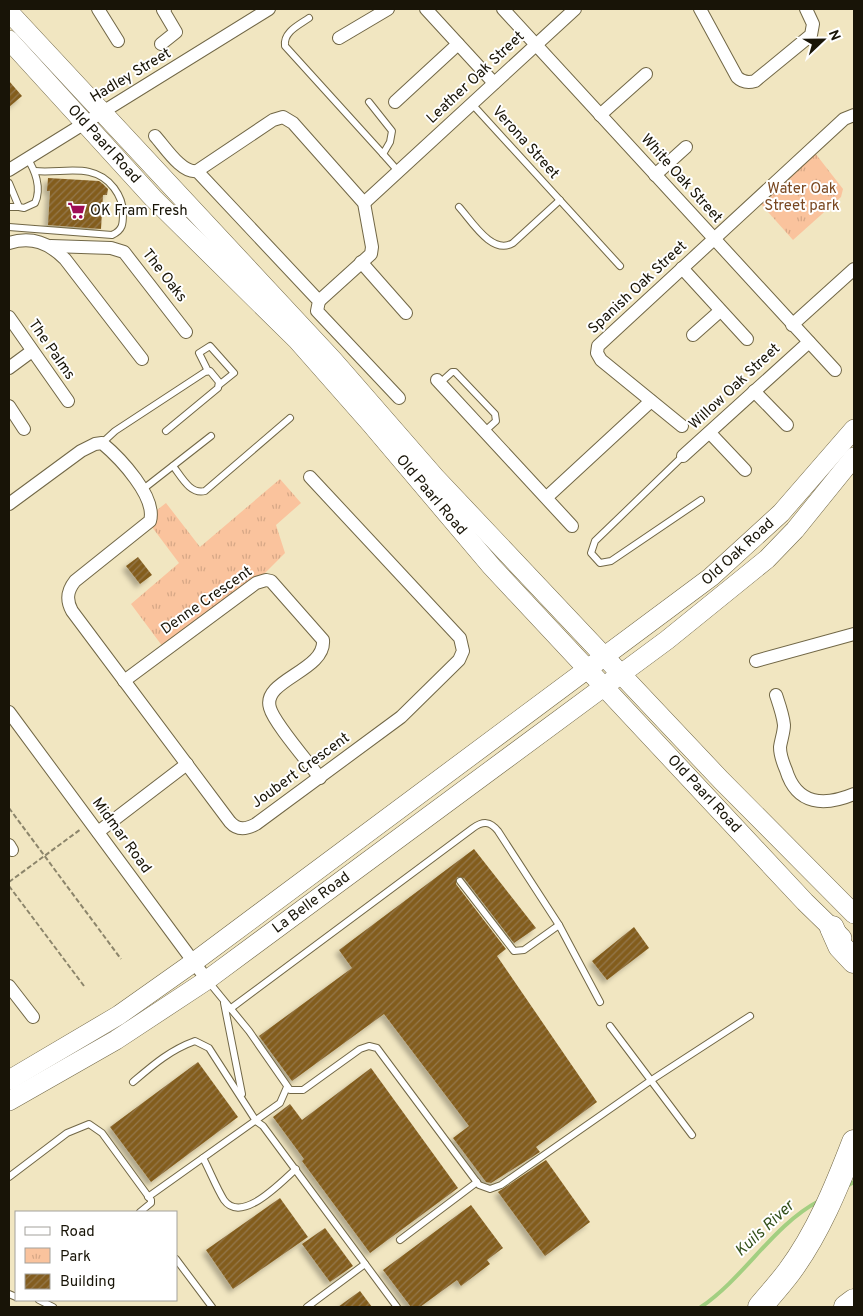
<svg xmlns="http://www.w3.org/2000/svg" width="863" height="1316" viewBox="0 0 863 1316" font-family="Overpass,sans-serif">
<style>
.park{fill:url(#park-tufts)}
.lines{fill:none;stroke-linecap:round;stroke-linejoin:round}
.stream{stroke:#a3cf81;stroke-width:4}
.building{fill:url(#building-hatch);filter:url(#shadow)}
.lane-casing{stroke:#716746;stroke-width:8}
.street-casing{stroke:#716746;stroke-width:14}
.secondary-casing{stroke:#716746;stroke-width:20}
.highway-casing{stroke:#716746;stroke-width:25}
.path{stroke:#8c856b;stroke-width:2;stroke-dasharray:5 2.5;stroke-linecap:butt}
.lane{stroke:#fff;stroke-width:6}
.street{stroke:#fff;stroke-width:12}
.secondary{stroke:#fff;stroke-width:19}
.highway{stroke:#fff;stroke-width:24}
.labels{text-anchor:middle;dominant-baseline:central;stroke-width:4;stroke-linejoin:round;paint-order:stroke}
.street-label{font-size:15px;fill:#181407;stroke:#fff}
.park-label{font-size:15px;fill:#794720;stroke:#fff}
.poi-label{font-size:15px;fill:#181407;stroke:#fff;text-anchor:start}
.water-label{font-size:16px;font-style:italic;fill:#34511b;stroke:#fff}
</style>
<defs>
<pattern id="park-tufts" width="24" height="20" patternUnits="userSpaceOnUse" patternTransform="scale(1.25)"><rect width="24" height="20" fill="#fac39d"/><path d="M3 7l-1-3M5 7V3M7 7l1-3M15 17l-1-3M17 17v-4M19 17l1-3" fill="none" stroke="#d6a786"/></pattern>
<pattern id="building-hatch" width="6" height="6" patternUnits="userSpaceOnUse" patternTransform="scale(1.25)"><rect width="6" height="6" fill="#835d1f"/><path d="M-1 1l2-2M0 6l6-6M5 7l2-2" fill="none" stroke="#94784c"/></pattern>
<filter id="shadow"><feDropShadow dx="-4" dy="4" stdDeviation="2.5" flood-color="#0004"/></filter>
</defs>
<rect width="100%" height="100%" fill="#f1e6c1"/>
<g class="park">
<polygon points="815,153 843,189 841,197 793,240 760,203"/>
<polygon points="280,479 301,503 276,525 285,553 261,577 163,647 131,604 179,563 152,527 156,519 157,510 166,503 200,547"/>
</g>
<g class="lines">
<g class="stream">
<polyline points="845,1187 854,1182"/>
<path d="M701 1307C745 1277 773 1225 819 1201"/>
</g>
</g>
<g class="building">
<polygon points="9,81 22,96 9,107"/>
<polygon points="48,178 99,181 103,184 108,189 107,195 103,195 101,229 48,225 50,191 47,191"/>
<polygon points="138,557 152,575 140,584 126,566"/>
<polygon points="474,849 536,928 514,943 464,878 457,877 456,884 506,949 497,956 597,1102 536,1147 540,1152 491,1183 486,1182 453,1138 469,1126 384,1014 292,1081 259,1036 352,968 339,950"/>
<polygon points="634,927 649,948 607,980 592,961"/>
<polygon points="198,1062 238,1117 151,1182 110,1127"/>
<polygon points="371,1068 458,1188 370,1253 302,1161 304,1159 273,1117 290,1104 302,1120"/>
<polygon points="546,1160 590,1222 545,1256 498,1192"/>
<polygon points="280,1198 308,1237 233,1289 206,1250"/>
<polygon points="471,1205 503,1248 487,1260 490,1264 461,1286 457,1280 420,1307 411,1307 383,1270"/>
<polygon points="325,1228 353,1266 330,1282 302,1244"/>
<polygon points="360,1291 372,1307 338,1307"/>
</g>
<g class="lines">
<defs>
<g id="lane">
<path d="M309 18C299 25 283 32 285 46L383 154 390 142 392 131 369 102"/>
<polyline points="472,104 620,266"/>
<polyline points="383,154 398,171"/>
<path d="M9 183 19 207 24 208 35 203C42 188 35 170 27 158"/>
<polyline points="9,207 19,207"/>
<path d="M459 207C471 220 492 256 513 243L560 200"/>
<path d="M9 227 112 235C123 230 123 224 123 213 123 204 120 196 114 188 94 161 63 174 35 171"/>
<polyline points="208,371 199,353 210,346 234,373 219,385"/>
<polyline points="440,383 452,372 455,372 495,414 496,421 485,431"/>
<polyline points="102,443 115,431 205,372 210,371 219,382 218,388 166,431"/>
<polyline points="683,456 595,541 591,553 600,563 611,561 701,500"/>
<path d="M173 466C181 476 190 495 205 491L290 418"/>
<polyline points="142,490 211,436"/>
<polyline points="460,881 514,951 524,950 559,925"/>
<polyline points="208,981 249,1031 290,1090 303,1090 360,1049 369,1046 377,1048 479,1185 490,1189 501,1185 650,1081 750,1016"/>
<polyline points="224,1003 242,1094"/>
<path d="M230 1009 473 828C483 821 490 821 498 831L559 925 600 1002"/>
<polyline points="610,1026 692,1135"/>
<path d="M133 1082C153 1065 170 1050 195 1041L209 1048 256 1121 263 1126 397 1307"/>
<path d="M203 1158C210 1171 216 1187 224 1200 242 1225 282 1181 296 1169"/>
<polyline points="9,1177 67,1133 89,1124 102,1133 151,1200 151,1203 140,1212"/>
<polyline points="148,1197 280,1103 287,1087"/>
<polyline points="400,1240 477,1182"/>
<polyline points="176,1259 212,1307"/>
<polyline points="9,1294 16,1297"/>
<polyline points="39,1300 53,1307"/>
<polyline points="307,1307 365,1264"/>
</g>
<g id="street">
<polyline points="98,9 118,41"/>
<polyline points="426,9 494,83"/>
<polyline points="503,9 835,370"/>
<path d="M700 9 737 77C742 82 748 83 755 81L811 35 813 24 806 9"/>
<polyline points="339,38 388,9"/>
<polyline points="161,44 176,32 163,10 165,9"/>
<polyline points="395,102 458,44"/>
<polyline points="600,115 646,74"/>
<path d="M155 136C165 147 182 174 197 171L319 301 317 311 399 398"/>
<polyline points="9,170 269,9"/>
<polyline points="197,171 273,120 283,117 293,123 364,203 372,247 371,254 319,301"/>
<polyline points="655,175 686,147"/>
<polyline points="364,203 575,9"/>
<path d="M9 243C32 236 49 243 65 259L142 359"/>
<polyline points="51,246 111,248 124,252 186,332"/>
<polyline points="361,262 406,313"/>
<polyline points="682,268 747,339"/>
<polyline points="9,317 68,401"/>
<polyline points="792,325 854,269"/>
<polyline points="693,335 720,311"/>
<polyline points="9,368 32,351"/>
<polyline points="437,380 572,526"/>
<polyline points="754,391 787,425"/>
<polyline points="9,406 24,429"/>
<polyline points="682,426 601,360 597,353 598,346 844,119 854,115"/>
<polyline points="710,433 745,470"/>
<polyline points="683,456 809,342"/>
<polyline points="547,497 651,401"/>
<path d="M9 504 81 451 95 444 102 443C120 458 157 497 150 521L75 581C67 591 66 600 72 611L230 822C238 831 247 829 256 824L401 717 459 660 463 651 460 638 310 477"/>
<polyline points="756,661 854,634"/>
<path d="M124 681 256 583 266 580 271 581 323 640C326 671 261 680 270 708 274 723 309 763 320 778"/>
<path d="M776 695C779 704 783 715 784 725 784 732 781 740 780 747 780 755 783 763 786 770 797 806 825 806 854 794"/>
<polyline points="9,712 207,980"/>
<polyline points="98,832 187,764"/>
<polyline points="9,845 12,850"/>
<polyline points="9,986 33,1017"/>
</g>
<g id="secondary">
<polyline points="9,12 333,360 435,477 721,780 854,914"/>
<path id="s1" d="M9 40 153 198 297 340 371 424 492 567 805 902 842 938"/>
<path id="s2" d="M9 1080 119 1015 194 962 711 577 781 513 854 429"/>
<path id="s3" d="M9 1101 116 1040 207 980 667 640 767 559 795 530 854 457"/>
</g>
<g id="highway">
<polyline points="832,928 840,946 854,961"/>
<path d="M760 1307C770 1295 780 1284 789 1272 818 1233 837 1186 854 1142"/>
<polyline points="846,1307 854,1301"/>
</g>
</defs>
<use href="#lane" class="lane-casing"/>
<use href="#street" class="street-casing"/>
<use href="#secondary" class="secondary-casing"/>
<use href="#highway" class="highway-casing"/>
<g class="path">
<polyline points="9,808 121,959"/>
<polyline points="9,882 81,829"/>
<polyline points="9,886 84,986"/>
</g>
<use href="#lane" class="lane"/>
<use href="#street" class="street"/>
<use href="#secondary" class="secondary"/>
<use href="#highway" class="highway"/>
</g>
<defs>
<symbol id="supermarket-bare" viewBox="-9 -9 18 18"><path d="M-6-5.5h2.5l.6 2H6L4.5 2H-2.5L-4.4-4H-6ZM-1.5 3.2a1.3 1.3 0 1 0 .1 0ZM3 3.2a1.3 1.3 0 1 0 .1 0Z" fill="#9e0c56" stroke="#fff" stroke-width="2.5" paint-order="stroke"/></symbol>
</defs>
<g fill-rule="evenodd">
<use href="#supermarket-bare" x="64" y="198" width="25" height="25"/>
</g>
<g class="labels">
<g class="street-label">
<text transform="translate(131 76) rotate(-31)">Hadley Street</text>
<text transform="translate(476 78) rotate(-43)">Leather Oak Street</text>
<text transform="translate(525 143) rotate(48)">Verona Street</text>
<text stroke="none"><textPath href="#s1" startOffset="141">Old Paarl Road</textPath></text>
<text transform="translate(681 179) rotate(48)">White Oak Street</text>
<text transform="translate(164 276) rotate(52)">The Oaks</text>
<text transform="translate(638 288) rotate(-43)">Spanish Oak Street</text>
<text transform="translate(51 350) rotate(55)">The Palms</text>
<text transform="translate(735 387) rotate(-43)">Willow Oak Street</text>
<text stroke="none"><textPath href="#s1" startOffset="621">Old Paarl Road</textPath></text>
<text stroke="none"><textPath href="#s2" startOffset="901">Old Oak Road</textPath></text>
<text transform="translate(207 601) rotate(-35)">Denne Crescent</text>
<text transform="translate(301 771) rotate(-36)">Joubert Crescent</text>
<text stroke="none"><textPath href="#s1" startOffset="1026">Old Paarl Road</textPath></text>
<text transform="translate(121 836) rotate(54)">Midmar Road</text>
<text stroke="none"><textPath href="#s3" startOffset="362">La Belle Road</textPath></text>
</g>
<g class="park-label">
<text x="802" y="189">Water Oak<tspan x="802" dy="17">Street park</tspan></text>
</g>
<g class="poi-label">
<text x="90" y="211">OK Fram Fresh</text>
</g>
<g class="water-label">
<text transform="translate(765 1229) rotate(-43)">Kuils River</text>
</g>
</g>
<rect width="863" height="1316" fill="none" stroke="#181407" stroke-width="20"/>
<rect x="15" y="1211" width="162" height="90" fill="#ffffff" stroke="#a3a19c"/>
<rect x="25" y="1227" width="25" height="8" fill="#ffffff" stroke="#a3a19c"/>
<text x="60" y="1236" font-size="15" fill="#181407">Road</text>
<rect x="25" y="1248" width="25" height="15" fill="url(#park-tufts)" stroke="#a3a19c"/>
<text x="60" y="1261" font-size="15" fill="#181407">Park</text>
<rect x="25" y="1274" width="25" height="15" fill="url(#building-hatch)" stroke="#a3a19c"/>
<text x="60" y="1286" font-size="15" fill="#181407">Building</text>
<g transform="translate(823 40) rotate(68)" stroke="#ffffff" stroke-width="4" paint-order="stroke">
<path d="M0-4L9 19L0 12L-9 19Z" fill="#181407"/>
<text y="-8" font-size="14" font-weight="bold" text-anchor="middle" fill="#181407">N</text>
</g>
</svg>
